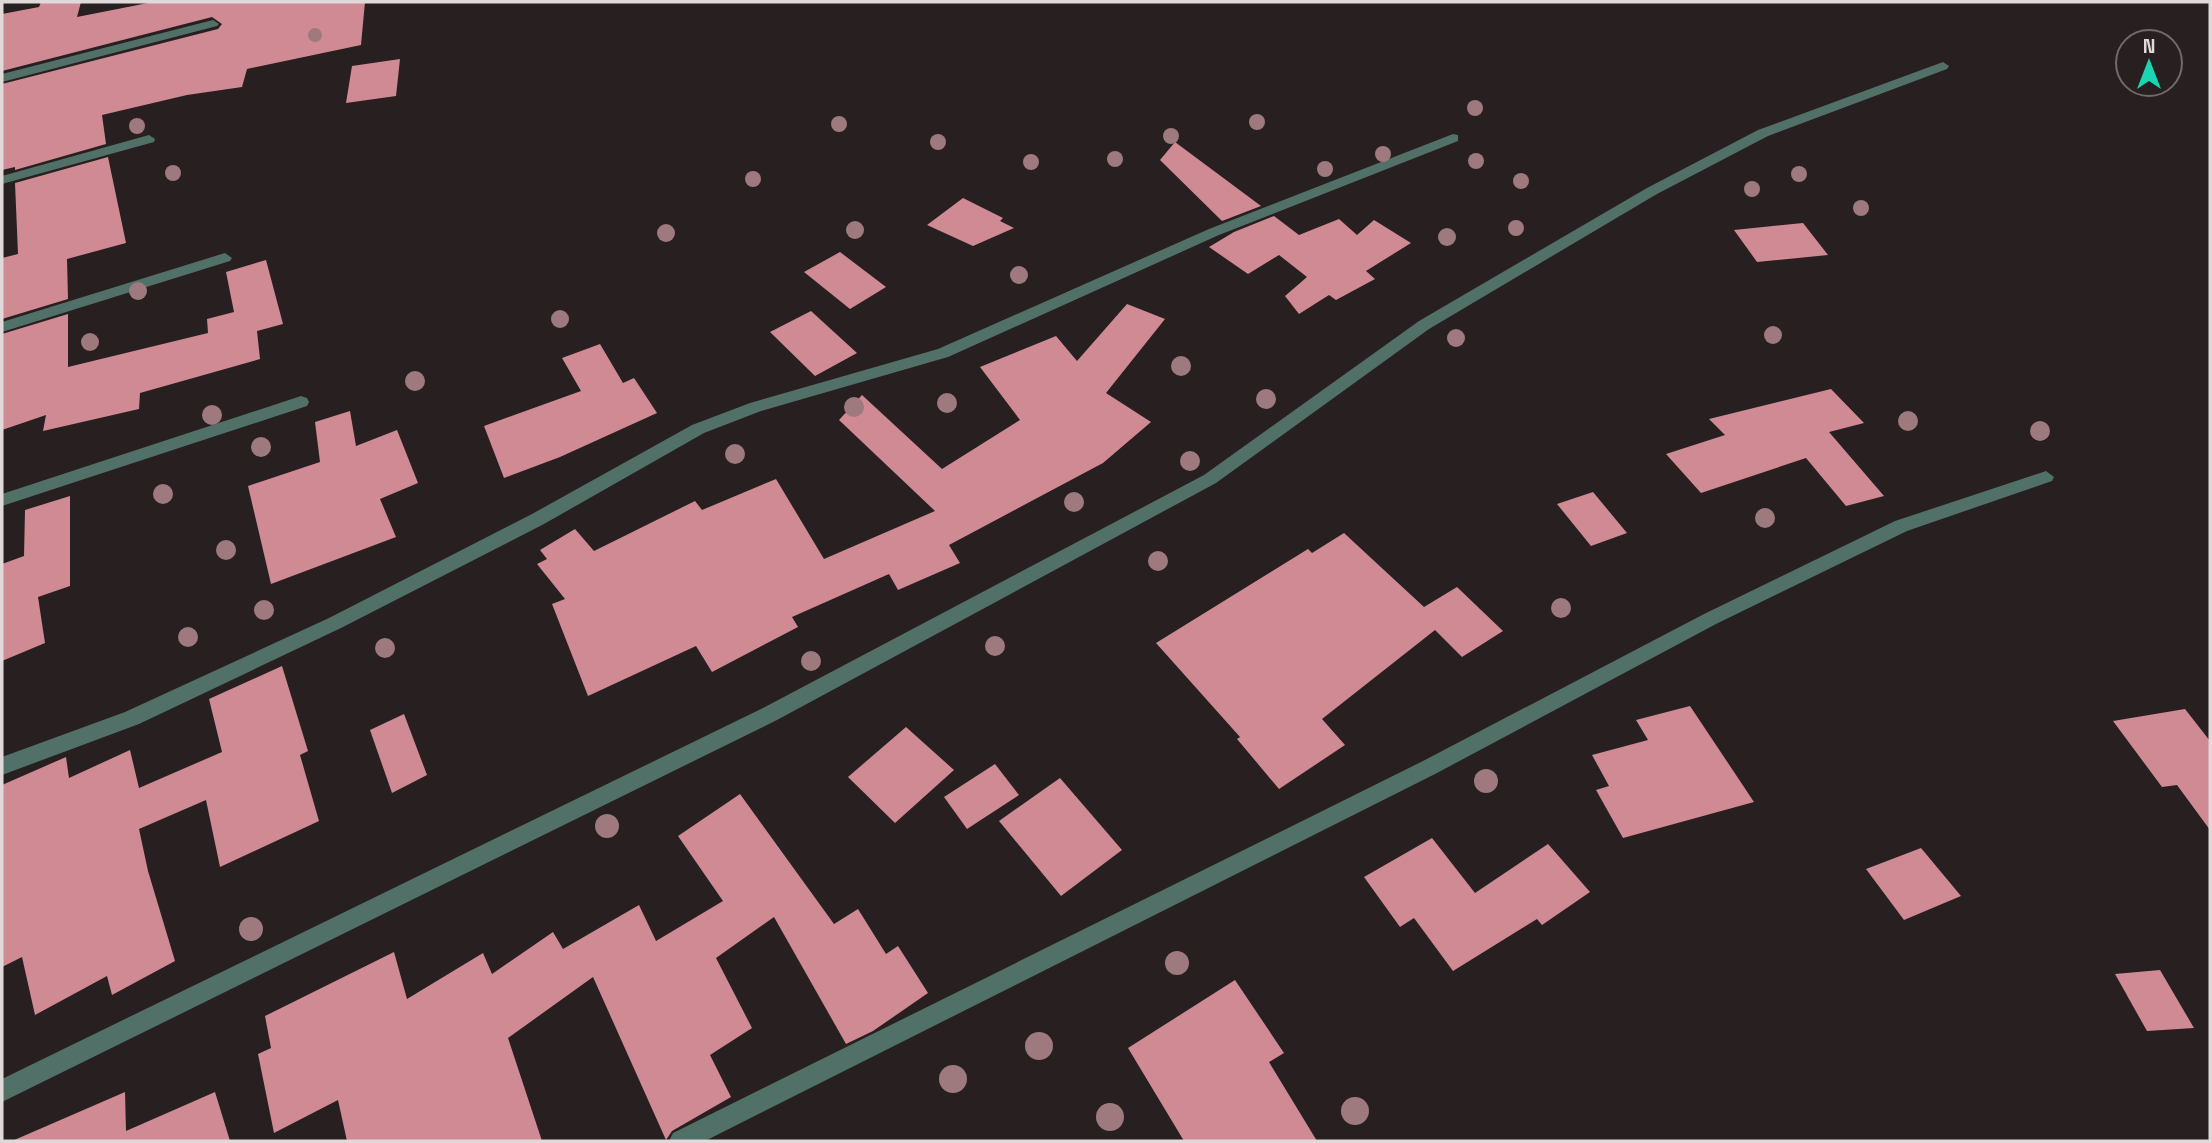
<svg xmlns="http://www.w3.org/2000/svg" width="2212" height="1143" viewBox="0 0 2212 1143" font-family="'Space Grotesk',sans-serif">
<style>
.building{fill:#cf8a94}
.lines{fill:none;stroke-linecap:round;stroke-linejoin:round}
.minor{fill:#517067;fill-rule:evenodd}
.tree{fill:#9e797e}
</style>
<rect width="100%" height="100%" fill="#281f20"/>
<g class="building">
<polygon points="41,2 81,2 77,17 153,2 365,2 361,45 247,69 242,87 187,95 102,115 106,144 15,170 15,167 2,170 2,84 218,29 222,24 212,17 2,71 2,14 39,7"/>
<polygon points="400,59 396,96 346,103 352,66"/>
<polygon points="1175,142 1261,206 1222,221 1160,160"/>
<polygon points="108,157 126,243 67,259 68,299 2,319 2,258 18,254 15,183"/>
<polygon points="963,198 1003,218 1000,221 1014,228 973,246 927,225"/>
<polygon points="1274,216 1299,235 1339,219 1357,235 1374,220 1411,243 1366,271 1375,279 1336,300 1329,295 1299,314 1285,296 1307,277 1279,255 1248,274 1209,247 1234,232"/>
<polygon points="1803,223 1828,255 1757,262 1734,230"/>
<polygon points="840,252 886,287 850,309 804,272"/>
<polygon points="266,260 283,324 257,331 260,359 140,393 139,409 43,431 46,415 2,430 2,334 68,314 68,367 208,333 207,319 234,312 226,272"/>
<polygon points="1127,304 1165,319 1106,393 1151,422 1103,463 949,545 960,563 898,590 889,574 792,617 798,627 712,672 696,646 588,696 552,604 565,599 537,564 547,559 540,550 575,529 594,551 695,501 702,510 776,479 824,559 935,511 839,420 862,395 942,469 1020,420 980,367 1056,336 1077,361"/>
<polygon points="811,311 857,353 815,376 770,332"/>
<polygon points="600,344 623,383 634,378 657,413 560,457 504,478 484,426 581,391 562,358"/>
<polygon points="1831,389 1864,423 1829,432 1884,496 1846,506 1806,458 1701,493 1666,454 1725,435 1709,419"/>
<polygon points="350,411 356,446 397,430 418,483 380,499 396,537 271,584 248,486 320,462 315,422"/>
<polygon points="1593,492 1627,533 1591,546 1557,504"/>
<polygon points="70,496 70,586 38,597 45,643 2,661 2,564 24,556 25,510"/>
<polygon points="1344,533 1424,607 1457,587 1503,631 1462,657 1435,630 1322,719 1345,745 1279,789 1237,739 1240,737 1156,643 1308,549 1312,553"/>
<polygon points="282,666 308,751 300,755 319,821 220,867 206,800 139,829 148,871 175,961 112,995 107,976 35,1015 22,957 2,967 2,785 66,757 69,778 130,750 139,788 222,752 209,699"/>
<polygon points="1690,706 1754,802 1623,838 1596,790 1609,786 1592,755 1648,740 1636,720"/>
<polygon points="2185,709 2210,741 2210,830 2177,785 2162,787 2113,721"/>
<polygon points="404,714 427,775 392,793 370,730"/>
<polygon points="906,727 954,770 895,823 848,777"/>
<polygon points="995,764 1019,795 967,829 944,797"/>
<polygon points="1060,778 1122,850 1061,896 999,821"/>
<polygon points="740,794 834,924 858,909 886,954 898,946 928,993 873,1031 846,1044 774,917 716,958 752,1028 710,1055 731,1097 672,1131 666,1140 593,977 508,1038 542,1141 347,1141 338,1100 274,1133 258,1054 271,1048 265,1016 394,952 407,999 483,953 492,974 553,932 563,949 639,905 656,941 723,901 678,836"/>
<polygon points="1432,838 1475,893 1548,844 1590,892 1542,925 1537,919 1453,971 1414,918 1400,927 1364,877"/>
<polygon points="1921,848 1961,896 1904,920 1866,869"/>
<polygon points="2160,970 2194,1028 2147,1031 2115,974"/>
<polygon points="1235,980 1284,1053 1269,1062 1317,1141 1184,1141 1128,1048"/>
<polygon points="125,1092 126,1131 215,1092 230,1141 12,1141"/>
</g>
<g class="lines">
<g class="minor">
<polygon points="213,20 219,24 217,26 2,82 2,74"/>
<polygon points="1943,62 1949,66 1947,69 1768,136 1657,194 1429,329 1216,483 777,720 2,1102 2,1079 763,708 1204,475 1419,321 1647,188 1758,130"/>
<polygon points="1453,134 1458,135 1458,141 1219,235 948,357 761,411 704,433 544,524 341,628 139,724 2,775 2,757 125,712 329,618 532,514 692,425 750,403 938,349 1209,229"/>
<polygon points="149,135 155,139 154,142 2,184 2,176"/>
<polygon points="225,253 232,258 230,261 2,332 2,322"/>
<polygon points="301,396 307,398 309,402 307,406 2,506 2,494"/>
<polygon points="2046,471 2054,477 2052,481 1907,531 1716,624 1437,773 705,1141 669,1141 673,1133 1423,761 1704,614 1895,521"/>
</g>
</g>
<g class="tree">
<circle cx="315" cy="35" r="7"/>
<circle cx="1475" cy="108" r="8"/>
<circle cx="1257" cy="122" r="8"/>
<circle cx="839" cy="124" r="8"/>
<circle cx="137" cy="126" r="8"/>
<circle cx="1171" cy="136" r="8"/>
<circle cx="938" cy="142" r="8"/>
<circle cx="1383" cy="154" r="8"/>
<circle cx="1115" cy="159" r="8"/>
<circle cx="1476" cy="161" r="8"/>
<circle cx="1031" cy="162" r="8"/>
<circle cx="1325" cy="169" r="8"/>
<circle cx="173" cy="173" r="8"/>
<circle cx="1799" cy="174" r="8"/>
<circle cx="753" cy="179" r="8"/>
<circle cx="1521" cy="181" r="8"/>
<circle cx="1752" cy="189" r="8"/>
<circle cx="1861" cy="208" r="8"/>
<circle cx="1516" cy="228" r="8"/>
<circle cx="855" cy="230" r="9"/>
<circle cx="666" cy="233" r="9"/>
<circle cx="1447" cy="237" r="9"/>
<circle cx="1019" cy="275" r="9"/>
<circle cx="138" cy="291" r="9"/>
<circle cx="560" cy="319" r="9"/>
<circle cx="1773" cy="335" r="9"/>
<circle cx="1456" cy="338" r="9"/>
<circle cx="90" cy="342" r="9"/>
<circle cx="1181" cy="366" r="10"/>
<circle cx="415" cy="381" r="10"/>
<circle cx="1266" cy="399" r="10"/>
<circle cx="947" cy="403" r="10"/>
<circle cx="854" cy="407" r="10"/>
<circle cx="212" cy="415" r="10"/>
<circle cx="1908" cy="421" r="10"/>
<circle cx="2040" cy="431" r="10"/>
<circle cx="261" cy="447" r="10"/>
<circle cx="735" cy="454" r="10"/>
<circle cx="1190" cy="461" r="10"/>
<circle cx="163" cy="494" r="10"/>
<circle cx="1074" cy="502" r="10"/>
<circle cx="1765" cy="518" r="10"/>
<circle cx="226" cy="550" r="10"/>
<circle cx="1158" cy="561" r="10"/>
<circle cx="1561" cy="608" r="10"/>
<circle cx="264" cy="610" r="10"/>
<circle cx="188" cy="637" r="10"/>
<circle cx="995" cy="646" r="10"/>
<circle cx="385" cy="648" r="10"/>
<circle cx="811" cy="661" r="10"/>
<circle cx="1486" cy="781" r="12"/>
<circle cx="607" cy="826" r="12"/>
<circle cx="251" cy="929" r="12"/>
<circle cx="1177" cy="963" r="12"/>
<circle cx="1039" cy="1046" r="14"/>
<circle cx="953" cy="1079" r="14"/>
<circle cx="1355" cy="1111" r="14"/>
<circle cx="1110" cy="1117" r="14"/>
</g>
<rect width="2212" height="1143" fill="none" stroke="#dfd9d9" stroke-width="7"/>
<g transform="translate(2149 63)"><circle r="33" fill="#281f20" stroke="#71696a" stroke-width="2"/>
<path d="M0-5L12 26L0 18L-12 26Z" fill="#1ad5b2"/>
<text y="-10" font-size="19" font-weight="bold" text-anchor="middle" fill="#dfd9d9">N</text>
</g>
</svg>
